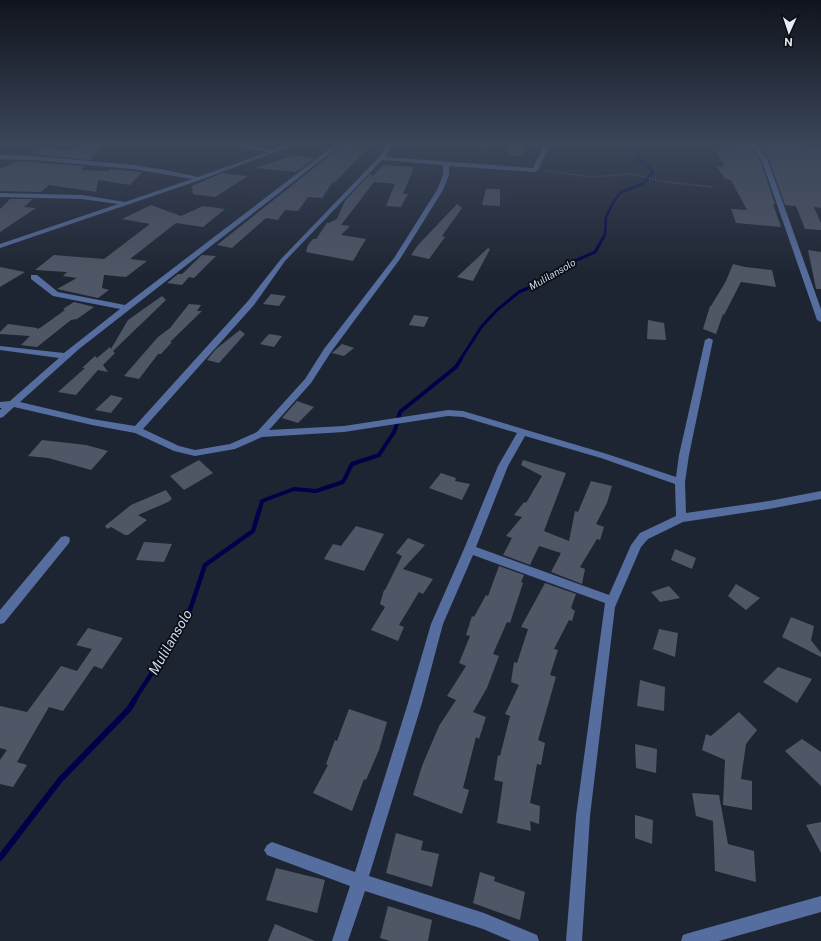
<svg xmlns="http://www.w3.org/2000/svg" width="821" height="941" viewBox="0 0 821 941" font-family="'Public Sans',sans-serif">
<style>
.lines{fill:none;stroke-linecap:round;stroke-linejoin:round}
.stream-far4{stroke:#000148;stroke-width:2.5}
.stream-far3{stroke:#000148;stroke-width:3}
.stream-far2{stroke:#000148;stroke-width:4}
.stream-far1{stroke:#000148;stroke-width:4.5}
.stream{stroke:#000148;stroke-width:6}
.building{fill:#4f5665}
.path{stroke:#767b87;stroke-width:1.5;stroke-dasharray:1 2;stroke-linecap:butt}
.minor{fill:#556d9f;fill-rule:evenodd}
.labels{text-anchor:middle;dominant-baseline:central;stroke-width:3.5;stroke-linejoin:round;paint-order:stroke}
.far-water-label{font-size:10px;font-style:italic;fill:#ced9ed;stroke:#0b0e14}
.near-water-label{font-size:14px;font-style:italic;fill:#ced9ed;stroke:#0b0e14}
</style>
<rect width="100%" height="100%" fill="#1e2532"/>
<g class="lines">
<polyline class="stream-far4" points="602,239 605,235 606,217 614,201 621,192 643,184 653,171 637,157 639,150 636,143"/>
<polyline class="stream-far3" points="460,360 482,326 497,310 519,292 542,282 561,267 595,252 603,238"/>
<g class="stream-far2">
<polyline points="398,419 400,412 456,367 461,359"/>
<polyline points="259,512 262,501 294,489 316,491 343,482 352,464 379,455 394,432 398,421"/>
</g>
<polyline class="stream-far1" points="133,702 187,619 205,565 253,531 259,511"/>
<polyline class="stream" points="0,858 60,780 129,709 134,701"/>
</g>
<g class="building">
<polygon points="81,143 105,143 90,160 31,154 41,149 70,150"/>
<polygon points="507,143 529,143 521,156 510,156"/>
<polygon points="738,143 749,143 761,162 775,204 773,204 781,227 736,223 731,209 747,210 731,180 725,179 716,166 724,167 723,165 725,165 715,151 723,151 719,145 740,146"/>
<polygon points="758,143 788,143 821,148 821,208 814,207 821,223 821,230 805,229 796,206 785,205 769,160"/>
<polygon points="344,144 369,147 334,183 332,183 322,198 308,197 298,211 285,210 278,220 266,218 232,248 217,245"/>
<polygon points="294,155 315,158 296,172 254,168"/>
<polygon points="17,161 84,166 81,170 108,171 111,169 142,172 130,185 98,180 96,192 49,185 41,192 0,191 0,169"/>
<polygon points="383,165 414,167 403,194 408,194 401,207 386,206 395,184 374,182 341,225 350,226 341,235 366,239 353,261 306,252 308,245 313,239 316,239 327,223 329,223 337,219 345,201 353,192 370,174 373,176"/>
<polygon points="222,173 248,176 215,197 193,194 192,186"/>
<polygon points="486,189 500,189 500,206 482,205"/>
<polygon points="10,199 33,199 24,207 36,208 0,232 0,209"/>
<polygon points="457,204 462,208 442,236 445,237 429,259 411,255 418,245"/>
<polygon points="151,205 181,216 203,206 225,209 203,227 176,223 130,259 147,261 126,277 104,275 102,288 109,290 98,298 57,289 77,278 63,276 67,272 35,270 54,255 104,259 150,224 122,219"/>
<polygon points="488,248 490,249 473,281 457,277"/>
<polygon points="808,250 821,252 821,289 816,289"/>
<polygon points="202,255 216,256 194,278 189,277 182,285 167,283 178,274 182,274"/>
<polygon points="733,264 745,267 772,270 776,287 741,282 724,315 723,314 716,334 703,329 710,306 711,306 726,281"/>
<polygon points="0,267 25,272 0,287"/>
<polygon points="271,294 286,296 279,306 263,304"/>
<polygon points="162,296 166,300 113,351 115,353 103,365 108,372 98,370 76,395 58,392 85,368 82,368 95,356 97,358 110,347 111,349 128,320"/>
<polygon points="74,302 94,307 77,319 71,320 37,347 21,345 30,336 0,334 0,332 8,324 37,328 37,329 40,328 65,310 63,309"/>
<polygon points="189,304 201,305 197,311 202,311 170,342 172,342 161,354 158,354 139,379 124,376 158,337 170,328"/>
<polygon points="414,315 429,317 424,327 409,325"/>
<polygon points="648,320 664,323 666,340 647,339"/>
<polygon points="240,330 245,334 219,363 207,360 216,349"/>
<polygon points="269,334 282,336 274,347 260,344"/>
<polygon points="342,344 354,348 344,356 332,353"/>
<polygon points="111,395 123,398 111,413 95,410"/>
<polygon points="297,401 314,407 298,423 282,418"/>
<polygon points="42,440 86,445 108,451 91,470 48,458 28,456"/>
<polygon points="199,460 213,473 184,490 170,476"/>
<polygon points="523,460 566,473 544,531 569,541 575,511 578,512 591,481 612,486 607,503 596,524 604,527 600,540 597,539 580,567 585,569 582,584 551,572 561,553 539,546 530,565 503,555 512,538 506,536 522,517 514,515 524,502 526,503 542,476 521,465"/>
<polygon points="441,473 456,478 455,481 470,484 462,500 429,488"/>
<polygon points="166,490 172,499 168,502 138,515 147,520 128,535 125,535 111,527 107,529 105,526 131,505"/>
<polygon points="356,526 384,534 364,571 324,559 333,544 341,546"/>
<polygon points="408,538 425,545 403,569 433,579 423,594 419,592 399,625 404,627 398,641 371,630 385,607 380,604 384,590 385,590 402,556 396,553"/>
<polygon points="144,542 172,544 164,562 136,560"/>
<polygon points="675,549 696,558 692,569 671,560"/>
<polygon points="499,566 524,575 521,582 523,583 510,623 507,622 493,654 499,656 487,688 473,712 486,717 479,739 476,737 463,788 469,790 462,814 413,795 422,766 439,726 456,700 447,696 466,666 459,663 470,636 466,635 472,616 474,617 486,595 488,596"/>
<polygon points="545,583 576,594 571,608 575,611 572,621 569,620 554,649 558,650 550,675 556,677 538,740 545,743 541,765 537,764 530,803 540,806 539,824 530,821 531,831 497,823 503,782 494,780 498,755 500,756 510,716 505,714 519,685 511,682 514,662 517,663 528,629 521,627"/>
<polygon points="736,584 760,598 746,610 728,596"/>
<polygon points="669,586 680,598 660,602 651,592"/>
<polygon points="791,617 814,626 811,640 821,653 821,657 782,637"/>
<polygon points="88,628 123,638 102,669 94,666 63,711 49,707 17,762 27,765 13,787 0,784 0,760 7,750 0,748 0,706 27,712 61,666 77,671 92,649 76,645"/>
<polygon points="659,629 678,633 675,657 653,649"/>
<polygon points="778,667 812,679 797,703 763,682"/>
<polygon points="640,680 665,687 664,711 637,706"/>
<polygon points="349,709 387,722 379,750 366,780 364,779 352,811 313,793 328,765 326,764 335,740 337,741"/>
<polygon points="739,712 757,730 746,744 741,779 752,781 752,810 723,805 725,760 702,750 706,734 711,736"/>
<polygon points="802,739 821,752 821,786 785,751"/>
<polygon points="635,744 657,749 656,773 636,768"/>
<polygon points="692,793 719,795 728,844 754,851 756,882 715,871 713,821 696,816"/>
<polygon points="635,815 653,820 652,844 635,838"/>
<polygon points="821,822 821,853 806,825"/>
<polygon points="396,833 423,841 421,850 439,854 432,887 386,873"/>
<polygon points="276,868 325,880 317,913 266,900"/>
<polygon points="480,872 495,877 494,881 525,892 520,920 473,903"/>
<polygon points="388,906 432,920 428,941 390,941 380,938"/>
<polygon points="275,924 315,941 268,941"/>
</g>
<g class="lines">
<polyline class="path" points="545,171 593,177 631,174 667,182 712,187"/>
<g class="minor">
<polygon points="220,143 233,143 274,150 292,143 300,143 200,180 0,248 0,244 118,204 82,199 0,197 0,193 82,195 125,202 192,179 133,169 34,160 0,159 0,155 34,156 133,165 166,170 198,177 268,152"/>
<path d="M337 143H343L79 349 20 402 92 419 135 426 248 301 281 259 379 157 388 143H394L385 157 533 168 545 143H551L538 170 535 172 449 166V175L443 190 400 259 331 352 311 383 269 430 344 426 448 410 463 411 607 454 676 477 679 455 705 340 709 338 713 340 689 455 685 482 686 513 769 501 821 491V499L769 509 683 522 648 539 641 547 615 607 590 816 582 941H566L576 816 605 603 473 555 443 624 422 703 369 876 484 913 537 935 539 941H511L483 929 365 891 348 941H332L350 886 267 855 264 850 267 845 272 842 355 872 408 703 431 624 464 549 498 466 517 433 463 417 448 416 344 432 262 437 235 449 195 456 174 451 135 433 92 425 14 407 3 417 0 418V410L2 408H0V402L10 401 59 358 0 350V346L64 353 120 309 53 296 31 279V275H37L58 292 125 305ZM382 160 443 165V175L437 190 394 258 324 349 305 379 257 432 230 444 195 450 179 446 143 429 254 305 285 261ZM525 436 601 458 675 484 676 516 640 533 631 545 609 595 476 547 508 466Z"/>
<polygon points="463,143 487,143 495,145 492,147 466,145"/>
<polygon points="750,143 756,143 768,161 821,309 821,322 817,320 762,161"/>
<polygon points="65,536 69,537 70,540 69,543 4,623 0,624 0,610 61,537"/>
<polygon points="821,896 821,912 719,941 681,941 683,935 689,933"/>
</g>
</g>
<linearGradient id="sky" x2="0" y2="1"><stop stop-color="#10141c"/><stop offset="0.52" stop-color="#3b465a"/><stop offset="1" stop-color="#3b465a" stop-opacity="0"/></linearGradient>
<rect width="821" height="275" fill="url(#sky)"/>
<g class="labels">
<g class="far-water-label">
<text transform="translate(552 274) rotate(-30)">Mulilansolo</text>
</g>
<g class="near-water-label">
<text transform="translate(170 642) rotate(-60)">Mulilansolo</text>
</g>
</g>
<g transform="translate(789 32) rotate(183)" stroke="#0b0e14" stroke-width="3" paint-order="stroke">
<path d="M0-3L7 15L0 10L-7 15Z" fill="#e8ecf5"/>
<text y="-6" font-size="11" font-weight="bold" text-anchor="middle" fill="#e8ecf5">N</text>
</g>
</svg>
